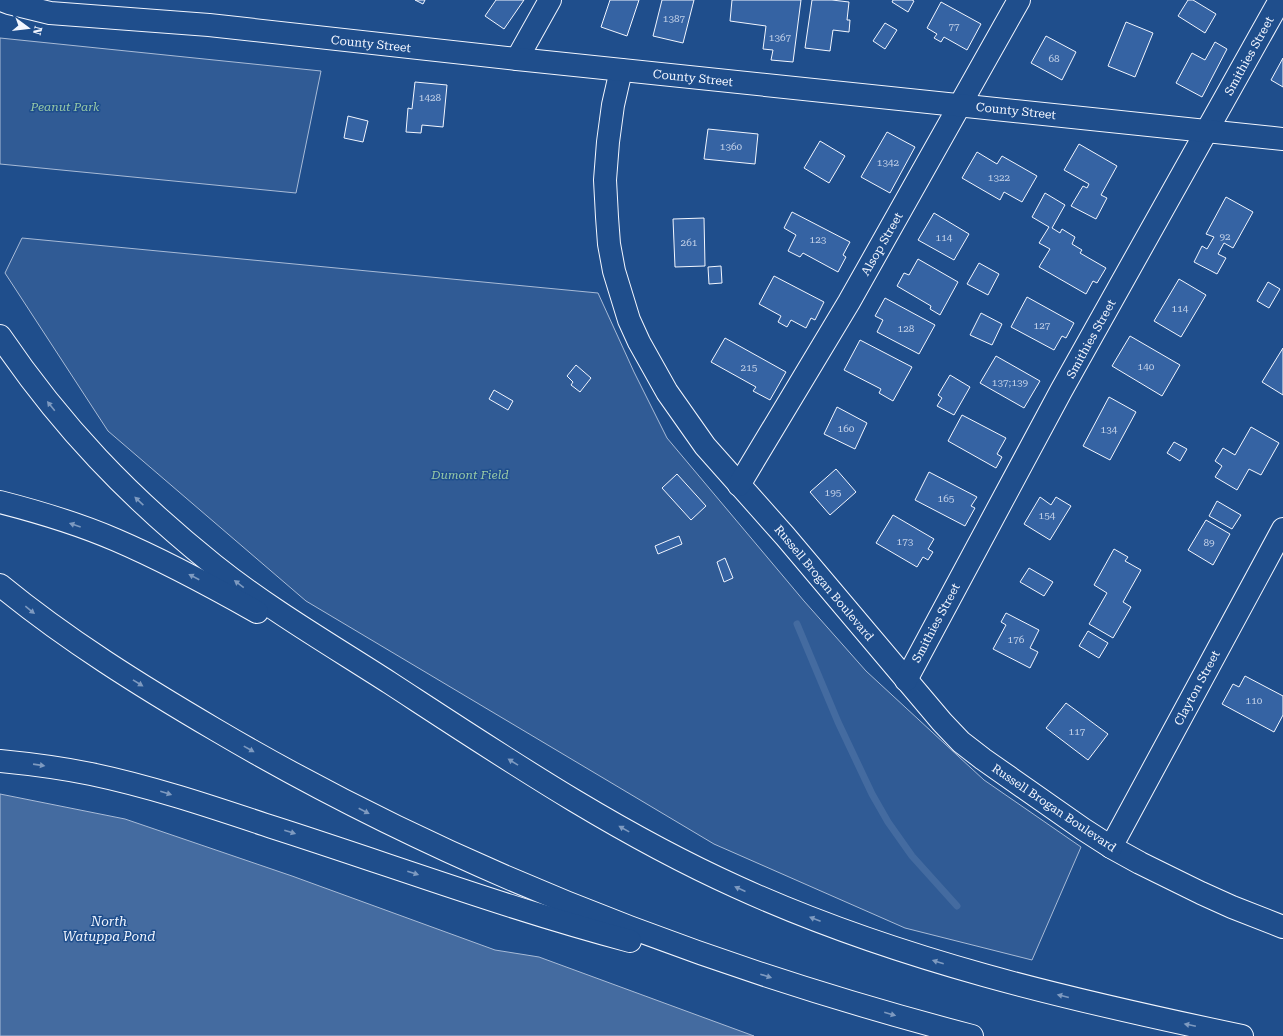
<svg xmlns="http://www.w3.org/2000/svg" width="1283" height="1036" viewBox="0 0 1283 1036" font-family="'Roboto Serif',serif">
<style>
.built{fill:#305b95;stroke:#a8bbd7}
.water{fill:#446ba0;stroke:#a8bbd7}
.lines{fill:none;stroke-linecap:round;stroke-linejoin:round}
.stream{stroke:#446ba0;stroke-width:7}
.building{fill:#3563a3;stroke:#f2f6ff}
.minor-casing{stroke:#f2f6ff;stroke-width:24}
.tertiary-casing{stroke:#f2f6ff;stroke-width:24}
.motorway-casing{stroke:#f2f6ff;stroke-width:24}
.minor{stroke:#1f4e8c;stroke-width:22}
.tertiary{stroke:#1f4e8c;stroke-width:22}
.motorway{stroke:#1f4e8c;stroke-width:22}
.oneway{fill:#7e9ac0}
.labels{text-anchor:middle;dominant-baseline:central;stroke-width:3;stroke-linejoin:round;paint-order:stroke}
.number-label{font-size:10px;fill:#c3d1e8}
.street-label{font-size:12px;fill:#f2f6ff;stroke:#1f4e8c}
.park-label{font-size:12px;font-style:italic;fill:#97c8a6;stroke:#1f4e8c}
.water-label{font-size:13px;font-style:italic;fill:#f2f6ff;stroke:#1f4e8c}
</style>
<rect width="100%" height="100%" fill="#1f4e8c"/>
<g class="built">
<polygon points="0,38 321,71 296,193 0,164"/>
<polygon points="22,238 598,293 634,372 667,438 804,601 866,671 984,780 1081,847 1032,960 905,928 714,844 306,601 108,431 5,273"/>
</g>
<polygon class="water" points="0,794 125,819 292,876 495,950 539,957 754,1036 0,1036"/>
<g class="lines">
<polyline class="stream" points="797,624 838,722 872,794 888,822 912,856 957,906"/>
</g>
<g class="building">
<polygon points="415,0 425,0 423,4"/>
<polygon points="496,0 524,0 504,29 485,16"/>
<polygon points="610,0 639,0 627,36 601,27"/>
<polygon points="662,0 694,0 683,43 653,36"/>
<polygon points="732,0 801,0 793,62 771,60 773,50 763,49 766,26 730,21"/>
<polygon points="812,0 832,0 849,2 847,20 850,20 849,32 833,30 830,51 805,48"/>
<polygon points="893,0 912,0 914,1 908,12 892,2"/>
<polygon points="1188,0 1193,0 1216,14 1205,33 1178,16"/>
<polygon points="941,2 981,24 967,50 944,37 941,42 934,38 937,34 927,28"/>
<polygon points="1126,22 1153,33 1135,77 1108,66"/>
<polygon points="885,23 897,30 885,49 873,41"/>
<polygon points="1046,36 1076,52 1062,80 1031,63"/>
<polygon points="1215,42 1227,49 1202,97 1176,83 1192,53 1205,60"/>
<polygon points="1283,58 1283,87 1271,80"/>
<polygon points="415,82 447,85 443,127 422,125 421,133 406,132 408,108 412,109"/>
<polygon points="348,116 368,121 363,142 344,138"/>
<polygon points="708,129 758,134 755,164 704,159"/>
<polygon points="887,132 915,147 890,193 861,177"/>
<polygon points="820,141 845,156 829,183 804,168"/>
<polygon points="1079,144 1117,166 1101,195 1107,198 1096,219 1071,206 1083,186 1087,188 1089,184 1064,170"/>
<polygon points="977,152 997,164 1002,156 1037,176 1022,202 1004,192 1000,200 962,178"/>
<polygon points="1045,193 1065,205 1052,228 1060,233 1062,229 1075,237 1072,244 1082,250 1080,253 1106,268 1097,283 1093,281 1086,294 1039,267 1050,249 1039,243 1049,227 1032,217"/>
<polygon points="1226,197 1253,212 1233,248 1224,243 1218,254 1226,258 1217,274 1194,262 1202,246 1207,249 1214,237 1206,234"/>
<polygon points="792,212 850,242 843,255 846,257 838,272 803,253 800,257 788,251 796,235 784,228"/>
<polygon points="934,213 969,234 954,260 918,240"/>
<polygon points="704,218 705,266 675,267 673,219"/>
<polygon points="918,259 958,282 940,315 930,309 931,306 897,286 904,273 909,275"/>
<polygon points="979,263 999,274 988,295 967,284"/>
<polygon points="721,266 722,283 709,284 708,267"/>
<polygon points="774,276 824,302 815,320 811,318 806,328 791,320 787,327 778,322 781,316 759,304"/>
<polygon points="1179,279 1206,295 1181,337 1154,321"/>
<polygon points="1268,282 1280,289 1269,308 1257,301"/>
<polygon points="1027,297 1074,323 1066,338 1062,336 1054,350 1011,327"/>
<polygon points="885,298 935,325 919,354 877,332 883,320 875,316"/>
<polygon points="981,313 1002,324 992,345 970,335"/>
<polygon points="1130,336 1180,365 1162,396 1112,366"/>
<polygon points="725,338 786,372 770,400 753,391 756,387 711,362"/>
<polygon points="860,340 912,367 893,401 879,393 881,389 844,370"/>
<polygon points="1283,348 1283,395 1262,382"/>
<polygon points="996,356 1040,381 1024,408 980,383"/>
<polygon points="576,365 591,378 580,392 571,385 573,382 567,376"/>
<polygon points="950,375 970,387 954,415 937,406 942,398 938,395"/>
<polygon points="494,390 513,401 508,410 489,399"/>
<polygon points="1109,397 1136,412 1110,460 1083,446"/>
<polygon points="837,407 867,423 855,449 824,434"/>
<polygon points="962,415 1006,438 997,454 1002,457 996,468 948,441"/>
<polygon points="1251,427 1279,443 1261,475 1249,469 1237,490 1215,477 1222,466 1215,461 1223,448 1235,455"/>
<polygon points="1174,442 1187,449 1180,461 1167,453"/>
<polygon points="836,469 856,492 830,515 810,492"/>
<polygon points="929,472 977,497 971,506 975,508 965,526 915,500"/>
<polygon points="677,474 706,506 691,520 662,488"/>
<polygon points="1040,497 1051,505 1056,497 1071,506 1050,540 1024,524"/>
<polygon points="1217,501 1241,515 1232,529 1209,516"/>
<polygon points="893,515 934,539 928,549 933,552 928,560 923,557 917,567 876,543"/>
<polygon points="1206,520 1230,534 1213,565 1188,550"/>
<polygon points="679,536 682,544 658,554 655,546"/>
<polygon points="1114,549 1128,557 1125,561 1141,570 1123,602 1131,607 1113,638 1089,624 1107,593 1094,585"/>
<polygon points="725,558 733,578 724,582 717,562"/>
<polygon points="1029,568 1053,582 1044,596 1020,582"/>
<polygon points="1006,613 1039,630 1030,648 1038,652 1030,668 993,649 1006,625 1001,622"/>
<polygon points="1088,631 1108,643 1099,658 1079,646"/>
<polygon points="1245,676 1283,696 1283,715 1274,732 1222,704 1233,684 1239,687"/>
<polygon points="1066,703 1108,734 1088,760 1046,728"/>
</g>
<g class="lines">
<defs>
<g id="minor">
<polyline points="517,59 550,0"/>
<polyline points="621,70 613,105 608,142 605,180 607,217 609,244 614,271 629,320 639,342 667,392 705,446 785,536 942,722 961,742 983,759 1083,829 1111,847 1140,863 1201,893 1232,907 1283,927"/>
<polyline points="739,485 849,302 1019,0"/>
<polyline points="906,680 1061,391 1280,0"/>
<polyline points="1111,847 1283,529"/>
</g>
<polyline id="tertiary" points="1,0 9,3 50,13 209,25 517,59 1283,139"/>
<g id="motorway">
<path d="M0 336C61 426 129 497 214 565 269 609 331 645 390 683 502 756 615 832 737 887 897 960 1070 1000 1242 1036"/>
<path d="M0 502C39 512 79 524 116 540 165 561 211 586 257 612"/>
<path d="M0 585C67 640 141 686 216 730 452 869 708 967 972 1036"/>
<path d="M0 761C31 764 61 768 91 774 153 787 212 807 272 827 391 865 509 909 630 941"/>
</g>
</defs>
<use href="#minor" class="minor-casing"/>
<use href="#tertiary" class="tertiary-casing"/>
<use href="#motorway" class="motorway-casing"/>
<use href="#minor" class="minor"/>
<use href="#tertiary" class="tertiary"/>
<use href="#motorway" class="motorway"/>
</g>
<defs><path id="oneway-solid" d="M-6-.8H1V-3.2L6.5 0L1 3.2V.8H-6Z"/></defs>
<g class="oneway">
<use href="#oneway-solid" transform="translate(51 406) rotate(-129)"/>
<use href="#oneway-solid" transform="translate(139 501) rotate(-137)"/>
<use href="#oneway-solid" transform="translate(75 525) rotate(-161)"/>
<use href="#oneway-solid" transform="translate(194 577) rotate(-152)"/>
<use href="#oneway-solid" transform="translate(239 584) rotate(-143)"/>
<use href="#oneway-solid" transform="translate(30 610) rotate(39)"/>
<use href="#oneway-solid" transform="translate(138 683) rotate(32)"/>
<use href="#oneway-solid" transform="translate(249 749) rotate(29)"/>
<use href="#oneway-solid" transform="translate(513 762) rotate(-148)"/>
<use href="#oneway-solid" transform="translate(39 765) rotate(8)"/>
<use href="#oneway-solid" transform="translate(166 793) rotate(17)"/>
<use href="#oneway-solid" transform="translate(364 811) rotate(27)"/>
<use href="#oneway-solid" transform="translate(624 829) rotate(-151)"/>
<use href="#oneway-solid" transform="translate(290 832) rotate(18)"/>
<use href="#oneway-solid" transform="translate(413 873) rotate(18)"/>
<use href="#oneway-solid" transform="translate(740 889) rotate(-156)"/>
<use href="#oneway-solid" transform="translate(815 919) rotate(-159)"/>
<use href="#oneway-solid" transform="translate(938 962) rotate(-163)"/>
<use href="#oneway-solid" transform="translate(766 976) rotate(18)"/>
<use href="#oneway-solid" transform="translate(1063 996) rotate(-166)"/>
<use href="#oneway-solid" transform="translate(890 1014) rotate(16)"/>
<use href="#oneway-solid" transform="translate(1190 1025) rotate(-168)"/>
</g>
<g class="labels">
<g class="number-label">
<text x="674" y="18">1387</text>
<text x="954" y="26">77</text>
<text x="780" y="37">1367</text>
<text x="1054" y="58">68</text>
<text x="430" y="97">1428</text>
<text x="731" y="146">1360</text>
<text x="888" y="162">1342</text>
<text x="999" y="177">1322</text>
<text x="1225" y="236">92</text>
<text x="944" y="237">114</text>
<text x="818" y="239">123</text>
<text x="689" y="242">261</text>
<text x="1180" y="308">114</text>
<text x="1042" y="325">127</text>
<text x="906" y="328">128</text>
<text x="1146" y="366">140</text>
<text x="749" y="367">215</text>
<text x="1010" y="382">137;139</text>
<text x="846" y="428">160</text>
<text x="1109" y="429">134</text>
<text x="833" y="492">195</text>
<text x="946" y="498">165</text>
<text x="1047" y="515">154</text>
<text x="905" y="541">173</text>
<text x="1209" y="542">89</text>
<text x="1016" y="639">176</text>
<text x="1254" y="700">110</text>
<text x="1077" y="731">117</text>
</g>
<g class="street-label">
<text transform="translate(371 44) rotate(6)">County Street</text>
<text transform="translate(1249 56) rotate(-61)">Smithies Street</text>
<text transform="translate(693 78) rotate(6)">County Street</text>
<text transform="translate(1016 111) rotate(6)">County Street</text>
<text transform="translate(882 244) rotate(-60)">Alsop Street</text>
<text transform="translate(1091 339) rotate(-61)">Smithies Street</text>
<text transform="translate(824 583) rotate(50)">Russell Brogan Boulevard</text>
<text transform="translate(936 623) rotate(-62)">Smithies Street</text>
<text transform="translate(1197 688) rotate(-62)">Clayton Street</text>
<text transform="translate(1054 808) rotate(34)">Russell Brogan Boulevard</text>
</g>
<g class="park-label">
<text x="65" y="107">Peanut Park</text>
<text x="470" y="475">Dumont Field</text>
</g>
<g class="water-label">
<text x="109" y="921">North<tspan x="109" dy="15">Watuppa Pond</tspan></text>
</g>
</g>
<g transform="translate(28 28) rotate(105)" stroke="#1f4e8c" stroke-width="3" paint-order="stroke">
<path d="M0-3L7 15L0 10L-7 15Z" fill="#f2f6ff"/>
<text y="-6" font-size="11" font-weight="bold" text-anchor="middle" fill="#f2f6ff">N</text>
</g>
</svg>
